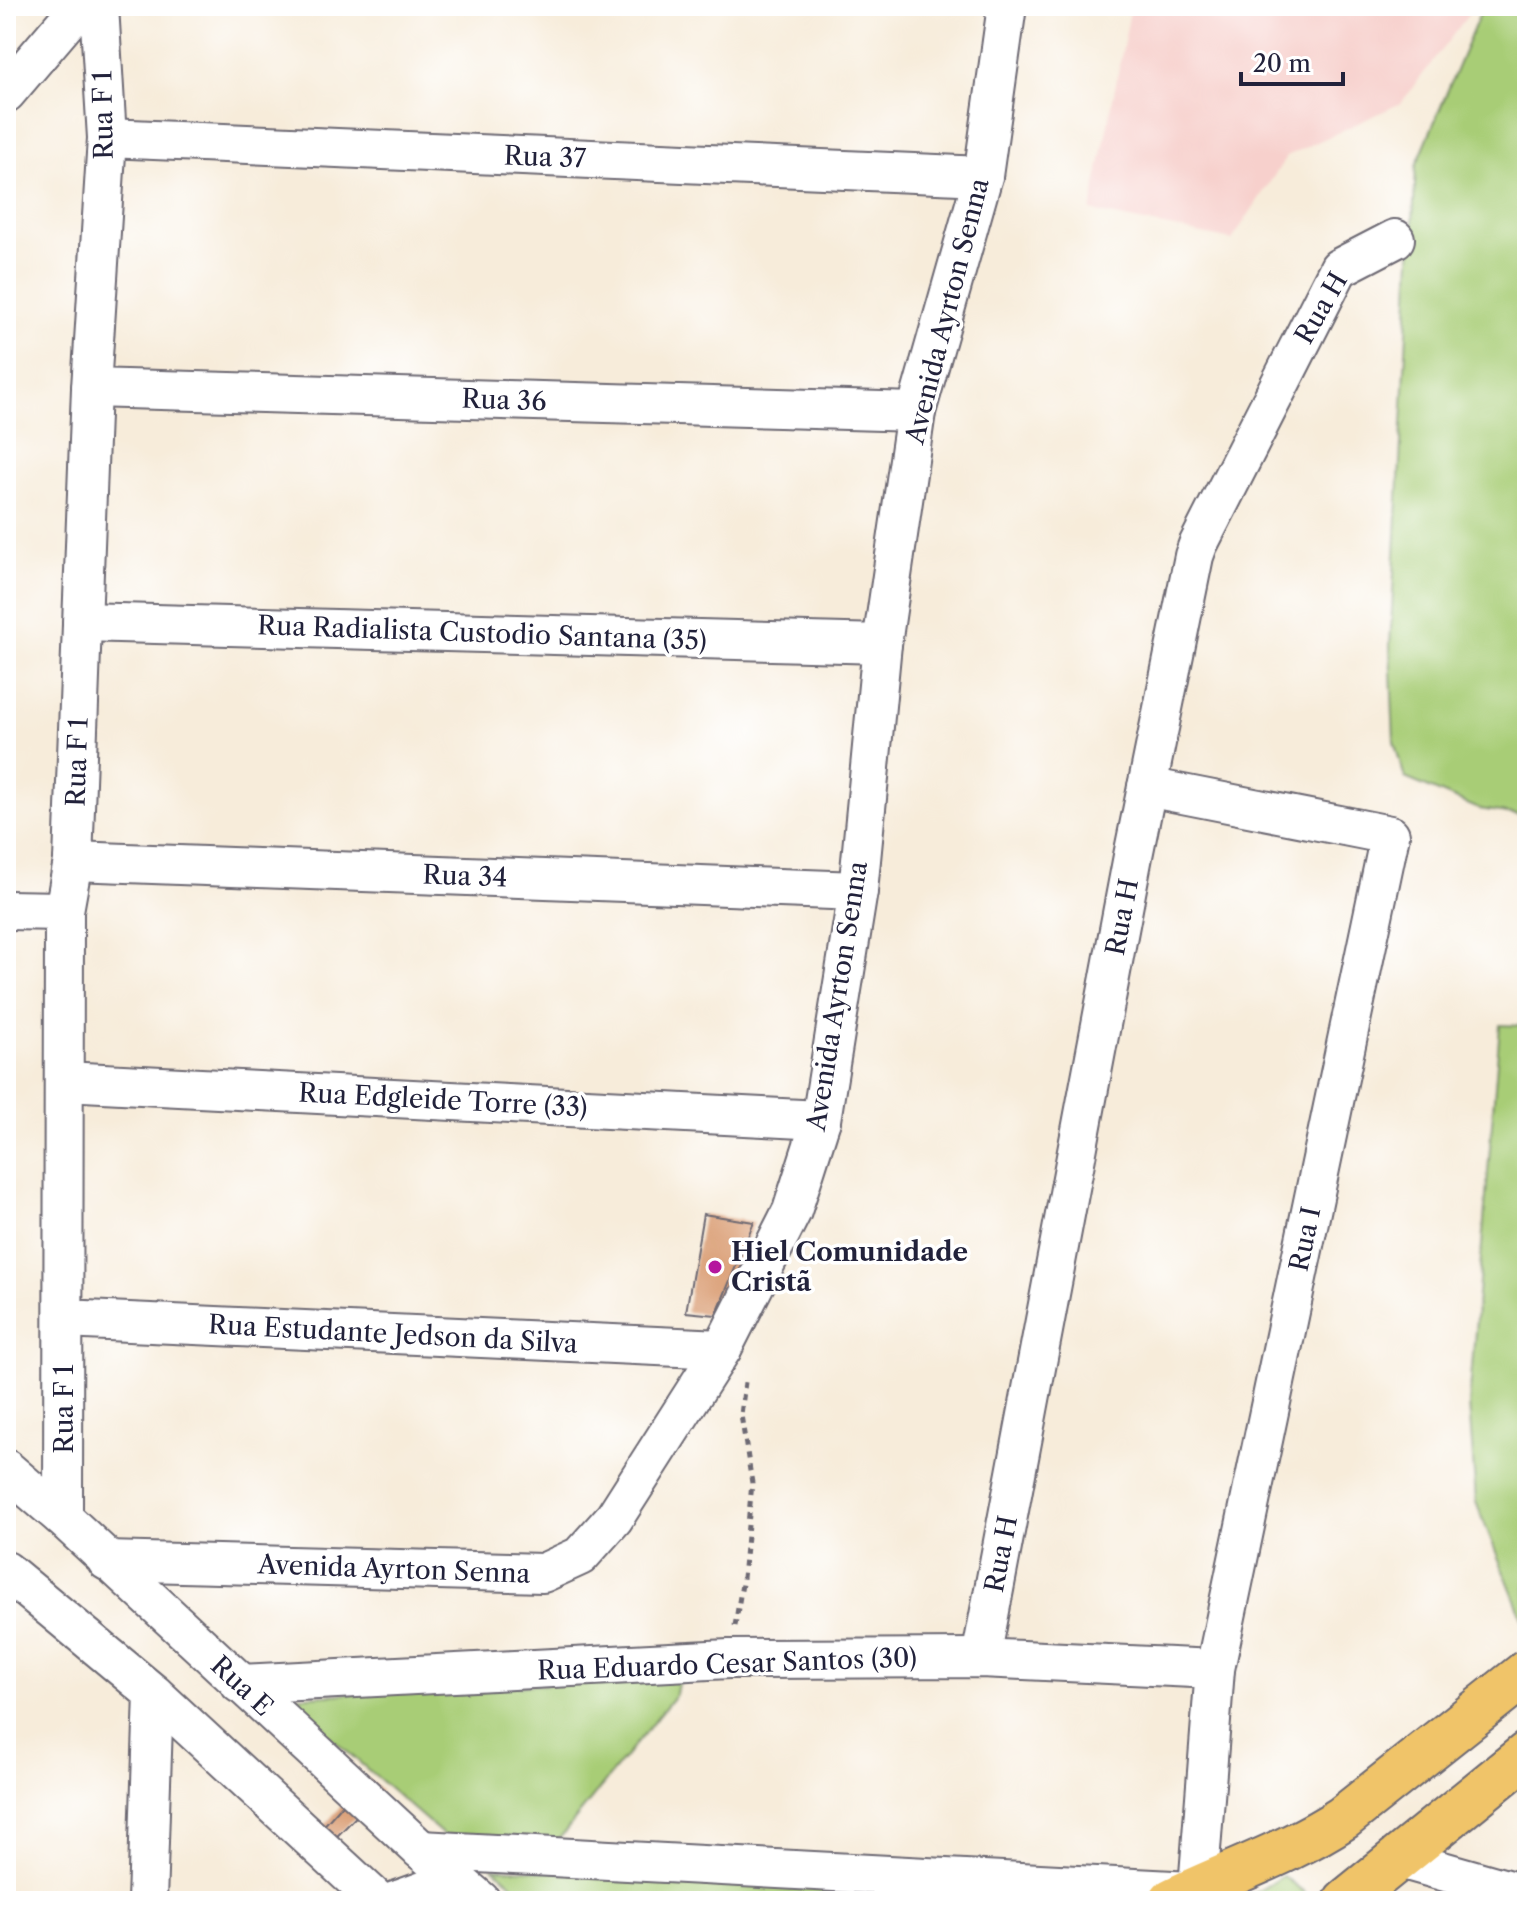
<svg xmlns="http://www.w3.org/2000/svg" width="1533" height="1907" viewBox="0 0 1533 1907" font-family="'Libre Caslon Text',serif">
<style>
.built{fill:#f7d0cc}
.green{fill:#a8cd76;stroke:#657858;stroke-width:2}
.building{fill:#dca37b}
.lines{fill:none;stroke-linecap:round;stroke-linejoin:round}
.minor-casing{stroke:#6d6973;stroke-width:42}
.major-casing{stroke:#6d6973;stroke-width:48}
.path{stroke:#6d6973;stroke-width:5;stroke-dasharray:6 6;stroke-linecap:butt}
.minor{stroke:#fff;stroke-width:38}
.major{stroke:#f0c469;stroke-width:44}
.poi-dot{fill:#b5179e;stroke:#fff;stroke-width:3}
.labels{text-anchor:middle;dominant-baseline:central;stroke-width:7;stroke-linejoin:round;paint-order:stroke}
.street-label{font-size:26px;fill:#22223b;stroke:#fff}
.poi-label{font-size:26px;font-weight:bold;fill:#22223b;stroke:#fff;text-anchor:start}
</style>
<rect width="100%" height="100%" fill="#fff"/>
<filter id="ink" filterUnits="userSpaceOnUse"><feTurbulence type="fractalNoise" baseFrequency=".0125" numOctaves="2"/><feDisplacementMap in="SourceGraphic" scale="16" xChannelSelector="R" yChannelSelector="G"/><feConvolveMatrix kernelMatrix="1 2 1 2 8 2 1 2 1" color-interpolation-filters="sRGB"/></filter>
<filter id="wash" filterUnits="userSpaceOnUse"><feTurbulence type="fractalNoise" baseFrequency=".006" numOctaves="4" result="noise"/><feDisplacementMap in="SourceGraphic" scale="32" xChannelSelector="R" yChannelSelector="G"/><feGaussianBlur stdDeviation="1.8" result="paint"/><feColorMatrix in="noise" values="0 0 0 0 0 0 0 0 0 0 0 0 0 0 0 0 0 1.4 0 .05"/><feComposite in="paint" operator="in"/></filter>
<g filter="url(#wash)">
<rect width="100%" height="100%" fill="#f7ecda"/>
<polygon class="built" points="1131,6 1472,6 1472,10 1401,103 1287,156 1232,240 1091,211"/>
<g class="green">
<polygon points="1483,6 1527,6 1527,816 1479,809 1405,778 1394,742 1390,646 1416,166"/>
<polygon points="1500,1025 1527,1026 1526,1627 1476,1502 1469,1404"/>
<polygon points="679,1678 676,1694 555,1844 448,1839 284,1697"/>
<polygon points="494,1868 1091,1901 531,1901"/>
<polygon points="1283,1876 1316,1901 1242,1901"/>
</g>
<g id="blocks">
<g class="building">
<polygon points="703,1214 754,1222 716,1315 686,1312"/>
<polygon points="366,1778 381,1791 311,1863 298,1855"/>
</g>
</g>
</g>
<g filter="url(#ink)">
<use href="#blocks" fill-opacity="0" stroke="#6d6973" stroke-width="2"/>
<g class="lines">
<defs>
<g id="minor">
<polyline points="6,93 80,6"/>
<polyline points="107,138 983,176"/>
<polyline points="91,388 916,412"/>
<polyline points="82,622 882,644"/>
<polyline points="1147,787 1390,835 1215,1669 1198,1888"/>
<polyline points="73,861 858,891"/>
<polyline points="6,910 64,911"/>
<polyline points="64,1081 821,1120"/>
<polyline points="64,1319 722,1349"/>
<polyline points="6,1469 63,1518 421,1850 481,1901"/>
<polyline points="63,1518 64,911 73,861 91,388 107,138 99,6"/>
<polyline points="107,1561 543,1573 580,1556 614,1518 722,1349 792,1211 821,1120 858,891 882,644 916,412 983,176 1007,6"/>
<polyline points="6,1571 154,1694 378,1901"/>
<polyline points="981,1658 1133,856 1194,556 1198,545 1339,268 1395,239"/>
<polyline points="240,1684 729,1659 981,1658 1215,1669"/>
<polyline points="421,1850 1192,1891"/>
<polyline points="1400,1859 1527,1895"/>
<polyline points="147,1901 154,1694"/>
<polyline points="395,1901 456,1879"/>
</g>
<g id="major">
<path d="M1171 1901C1228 1873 1290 1853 1343 1818L1527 1672"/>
<polyline points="1346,1901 1527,1754"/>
</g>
</defs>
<use href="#minor" class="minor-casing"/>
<use href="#major" class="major-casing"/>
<polyline class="path" points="735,1626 743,1578 752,1483 741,1415 745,1382"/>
<use href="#minor" class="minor"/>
<use href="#major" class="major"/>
</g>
</g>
<circle class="poi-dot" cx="715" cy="1267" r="8"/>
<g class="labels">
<g class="street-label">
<text transform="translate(103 115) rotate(-91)">Rua F 1</text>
<text transform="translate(545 157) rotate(2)">Rua 37</text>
<text transform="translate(1321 308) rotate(-60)">Rua H</text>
<text transform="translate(947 311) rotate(-76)">Avenida Ayrton Senna</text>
<text transform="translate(504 400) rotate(2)">Rua 36</text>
<text transform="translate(482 633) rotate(2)">Rua Radialista Custodio Santana (35)</text>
<text transform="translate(77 762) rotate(-88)">Rua F 1</text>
<text transform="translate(465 876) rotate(2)">Rua 34</text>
<text transform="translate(1122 917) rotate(-79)">Rua H</text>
<text transform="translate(837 996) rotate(-81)">Avenida Ayrton Senna</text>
<text transform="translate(443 1100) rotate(3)">Rua Edgleide Torre (33)</text>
<text transform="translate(1305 1239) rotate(-78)">Rua I</text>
<text transform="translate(393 1334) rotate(3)">Rua Estudante Jedson da Silva</text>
<text transform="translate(64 1409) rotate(-90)">Rua F 1</text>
<text transform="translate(1001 1554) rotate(-79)">Rua H</text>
<text transform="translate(394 1569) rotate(2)">Avenida Ayrton Senna</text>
<text transform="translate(727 1664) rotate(-2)">Rua Eduardo Cesar Santos (30)</text>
<text transform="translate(242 1686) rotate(43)">Rua E</text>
</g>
<g class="poi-label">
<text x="731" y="1252">Hiel Comunidade<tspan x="731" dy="30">Cristã</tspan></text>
</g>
</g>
<rect width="1533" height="1907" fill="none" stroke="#fff" stroke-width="32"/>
<path d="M1241 72v12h102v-12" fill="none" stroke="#22223b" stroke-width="4"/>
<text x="1253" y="72" font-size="24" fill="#22223b" stroke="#ffffff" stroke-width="6" paint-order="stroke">20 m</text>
</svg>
